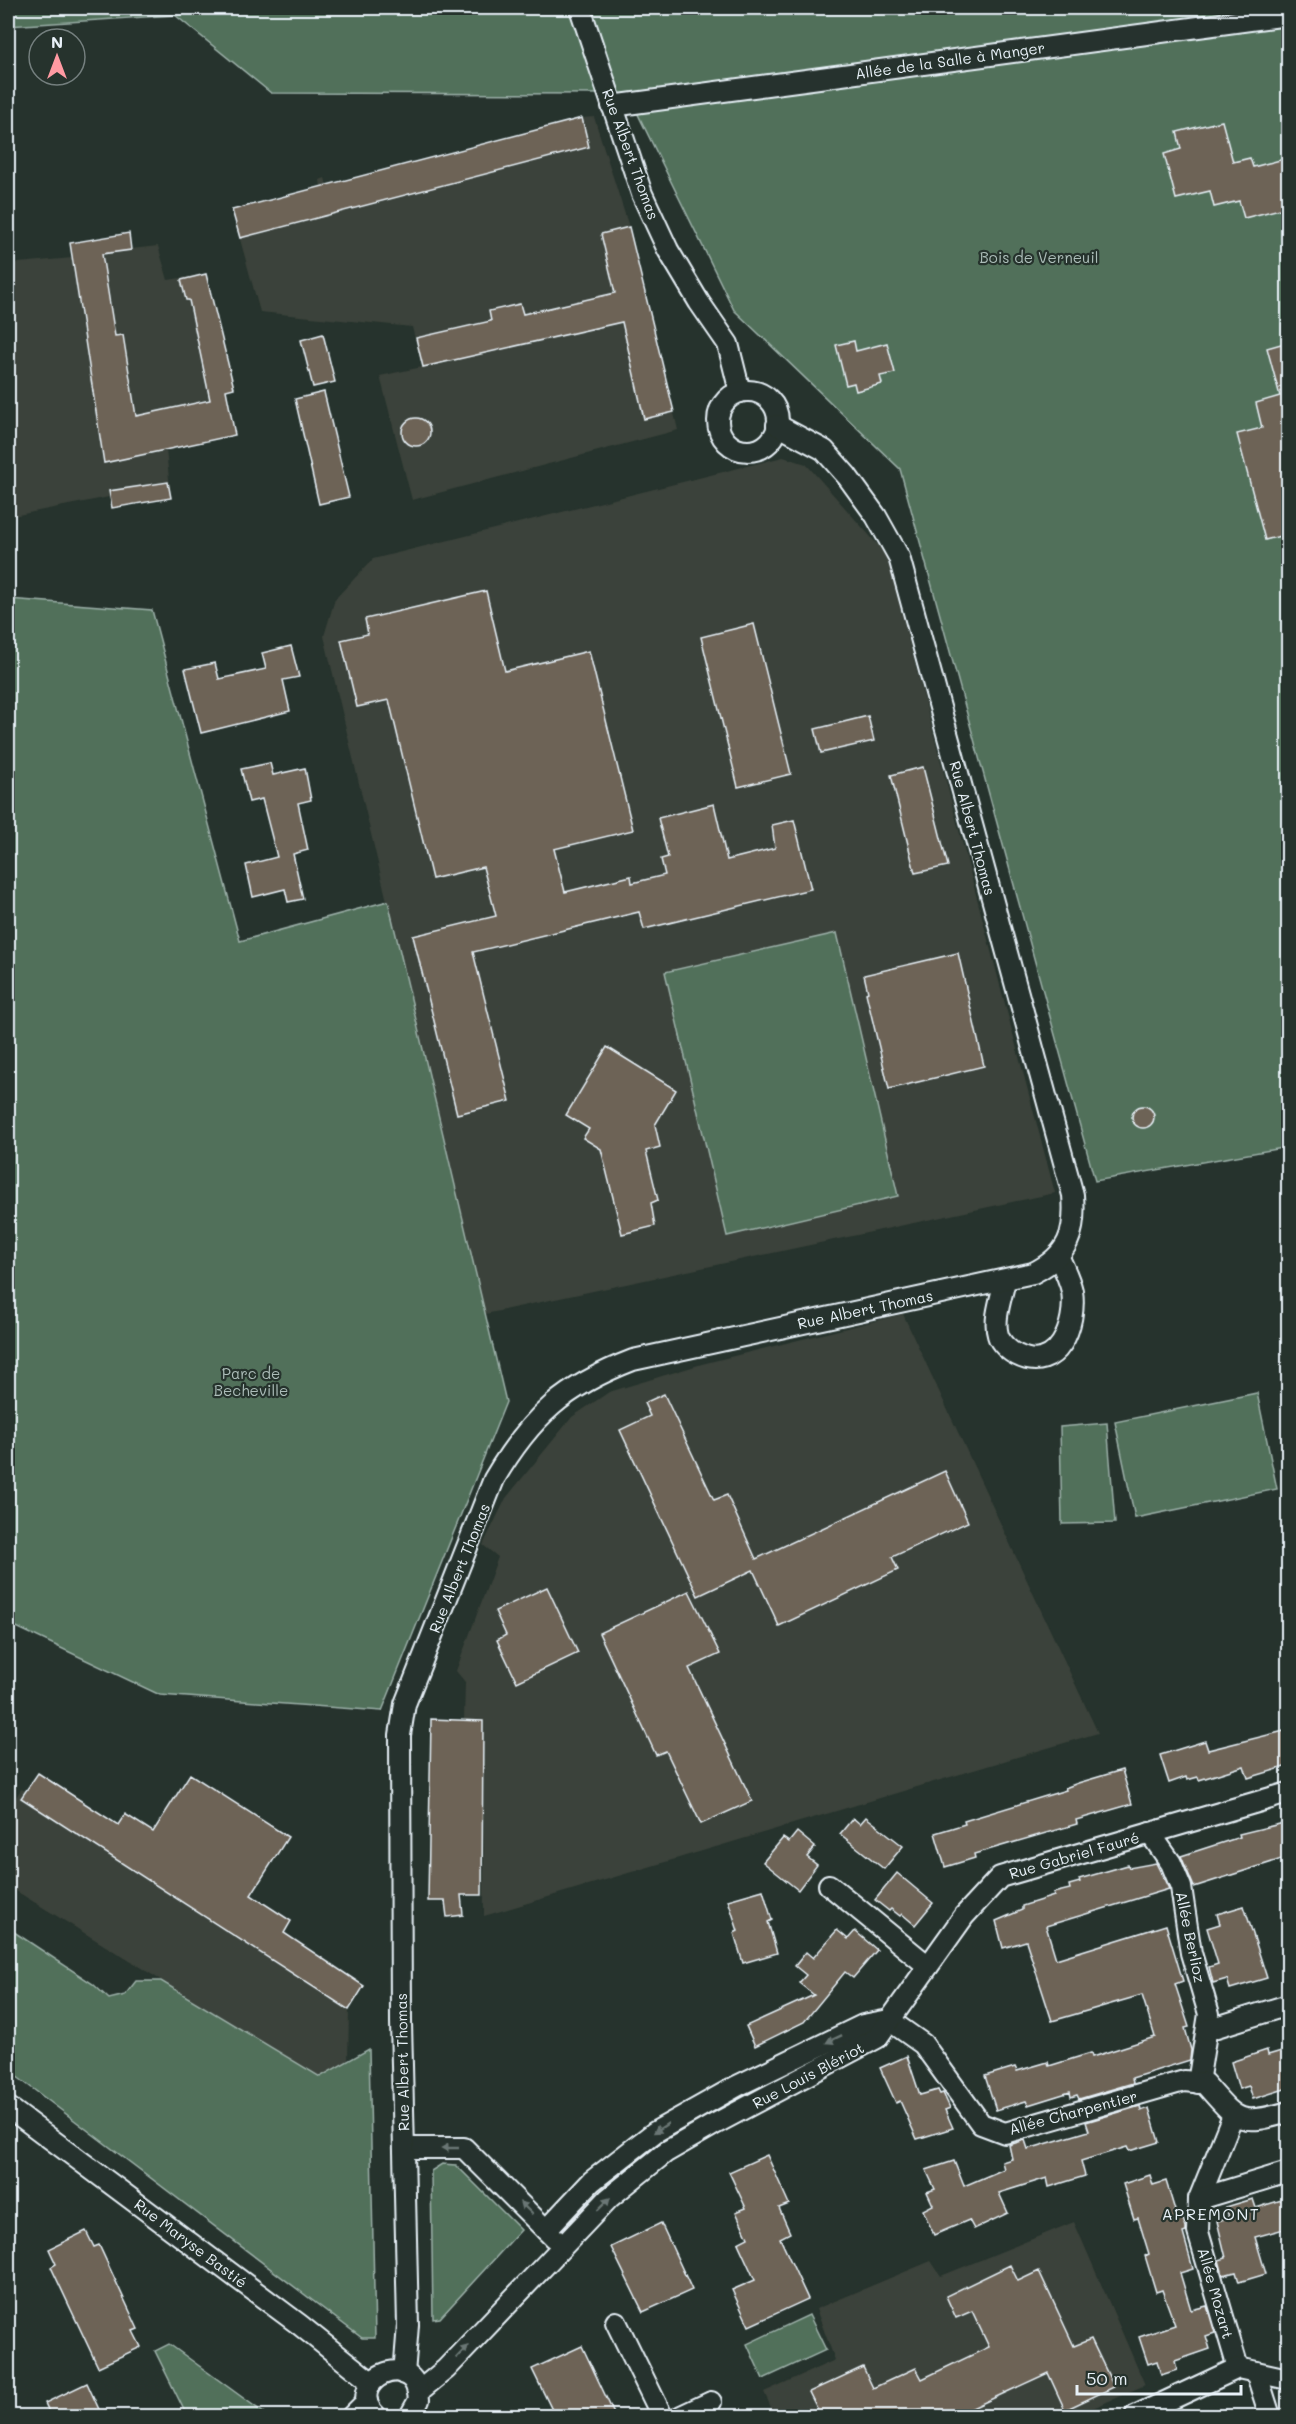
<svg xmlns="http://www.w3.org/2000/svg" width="1296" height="2424" viewBox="0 0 1296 2424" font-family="Mali,sans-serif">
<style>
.built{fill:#3b423a}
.green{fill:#51705a;stroke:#9cb0a9;stroke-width:1.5}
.building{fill:#6d6457;stroke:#e8f1f8;stroke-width:1.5}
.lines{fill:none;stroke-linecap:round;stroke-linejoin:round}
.minor-casing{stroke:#e8f1f8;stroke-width:24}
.minor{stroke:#26332d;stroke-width:20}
.oneway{fill:#6a7674}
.labels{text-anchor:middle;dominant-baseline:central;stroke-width:4.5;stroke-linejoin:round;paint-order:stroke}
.street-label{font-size:15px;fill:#e8f1f8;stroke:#26332d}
.park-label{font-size:15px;fill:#acbdb9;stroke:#26332d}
.neighbourhood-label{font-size:16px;letter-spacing:1.5px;fill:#e8f1f8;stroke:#26332d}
</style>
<rect width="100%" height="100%" fill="#26332d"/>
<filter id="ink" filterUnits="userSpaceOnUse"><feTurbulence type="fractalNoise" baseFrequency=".0167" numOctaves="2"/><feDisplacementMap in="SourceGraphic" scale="12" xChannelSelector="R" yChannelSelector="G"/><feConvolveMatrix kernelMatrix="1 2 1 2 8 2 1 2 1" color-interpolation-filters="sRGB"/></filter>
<g filter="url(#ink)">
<g class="built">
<polygon points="594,117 629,227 678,430 412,500 380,376 422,367 412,327 260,312 232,210 321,187 320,180 325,178 327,185 582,118"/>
<polygon points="129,233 131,249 158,246 168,280 206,274 234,388 226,391 235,435 166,450 171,498 112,508 109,497 8,517 8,264 72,258 70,243"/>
<polygon points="783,457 806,464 886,554 1055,1193 485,1314 324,636 335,599 373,559"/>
<polygon points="903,1314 1098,1733 484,1916 483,1722 464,1721 465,1682 456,1671 498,1557 483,1545 506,1498 572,1417 609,1392 702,1364"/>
<polygon points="38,1773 117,1825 125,1814 251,1895 291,1921 284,1933 364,1986 349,2011 348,2061 320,2078 8,1886 8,1811 21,1789 26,1791"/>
<polygon points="1074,2222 1145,2385 1075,2416 775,2416 764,2392 835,2360 816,2309 931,2261 941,2276"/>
</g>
<g class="green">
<polygon points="8,8 1288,8 1288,1147 1095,1181 900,469 734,310 628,94 271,93 175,15 8,26"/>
<polygon points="8,599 152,610 240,941 388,901 506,1402 382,1711 160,1695 8,1623"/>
<polygon points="837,933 898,1196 727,1236 665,972"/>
<polygon points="1257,1393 1277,1489 1135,1518 1115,1422"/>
<polygon points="1107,1423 1115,1523 1062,1524 1060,1427"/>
<polygon points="8,1928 93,1984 109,1999 125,1995 136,1981 161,1981 320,2077 369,2049 375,2338 362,2338 8,2070"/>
<polygon points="442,2164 456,2165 521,2230 440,2318 433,2319 431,2171"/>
<polygon points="809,2315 826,2350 763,2379 747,2344"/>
<polygon points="169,2344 268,2416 187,2416 155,2351"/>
</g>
<g class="building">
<polygon points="582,118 589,147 240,238 232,210"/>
<polygon points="1222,121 1233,162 1250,158 1253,167 1288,158 1288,207 1244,218 1239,201 1214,207 1210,191 1176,199 1164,154 1181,149 1177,132"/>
<polygon points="629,227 674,412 644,419 622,322 423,367 416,338 491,321 489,311 520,304 523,314 615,293 601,234"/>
<polygon points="129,233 131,250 102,254 115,336 123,335 136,416 210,400 189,300 186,300 181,280 206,274 234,388 226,390 235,435 104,463 70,243"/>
<polygon points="323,334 335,382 313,387 301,340"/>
<polygon points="854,341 856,351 887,343 895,373 880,376 882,384 856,391 854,383 846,385 836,345"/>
<polygon points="1288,342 1288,534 1265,540 1237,434 1262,428 1256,403 1280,396 1267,348"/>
<polygon points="324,392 349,497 319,504 295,399"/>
<circle cx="416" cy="432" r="14"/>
<polygon points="168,482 171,498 112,508 109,491"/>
<polygon points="486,591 505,671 589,651 633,830 554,849 565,892 631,876 632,883 665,875 661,859 668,857 658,818 714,804 727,860 775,848 772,825 794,820 811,889 644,929 639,912 473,952 510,1101 457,1114 413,936 496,916 483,867 432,879 389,700 357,707 341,640 368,634 365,619"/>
<polygon points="754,624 791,774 738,787 701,637"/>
<polygon points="291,646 299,677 283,680 290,711 201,733 185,669 215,663 219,679 266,669 262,653"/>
<polygon points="868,716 874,741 821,753 815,729"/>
<polygon points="270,763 273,775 305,768 311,800 298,803 308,850 293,854 303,899 288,902 285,889 253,897 246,865 277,857 262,799 249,802 241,769"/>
<polygon points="923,767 948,866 915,873 891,775"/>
<polygon points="958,953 984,1066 889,1089 866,993 868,992 864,975"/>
<polygon points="607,1047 676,1090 655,1125 660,1147 646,1151 658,1200 651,1203 655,1226 622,1234 601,1149 583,1138 589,1129 566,1115"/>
<circle cx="1143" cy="1117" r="11"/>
<polygon points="664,1394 714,1500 727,1495 756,1559 945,1471 968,1522 892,1557 898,1570 779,1626 753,1570 698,1596 620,1430 650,1416 644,1403"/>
<polygon points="547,1587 578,1653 517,1682 497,1640 506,1635 495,1611"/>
<polygon points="689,1591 720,1654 689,1668 752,1801 701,1824 666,1751 656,1755 599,1633"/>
<polygon points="431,1719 483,1721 482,1895 461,1895 463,1915 447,1917 445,1901 428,1901"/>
<polygon points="1288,1730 1288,1766 1248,1778 1244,1766 1199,1780 1198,1777 1187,1780 1186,1777 1169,1783 1160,1755 1205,1741 1208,1750"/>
<polygon points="1122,1770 1132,1804 1076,1820 1077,1824 974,1854 975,1858 945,1867 935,1833 965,1824 964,1821 1066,1790 1065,1788 1078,1783"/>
<polygon points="38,1773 118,1825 125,1814 153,1832 190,1774 288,1837 251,1895 291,1921 284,1933 364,1986 349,2010 21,1798"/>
<polygon points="866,1817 903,1846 884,1869 840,1834 853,1818 860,1824"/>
<polygon points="1288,1822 1288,1857 1194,1887 1181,1856 1240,1837 1239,1834"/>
<polygon points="797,1832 815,1847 807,1857 817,1865 798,1890 763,1862 783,1838 789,1842"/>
<polygon points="1156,1863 1169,1889 1046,1926 1056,1959 1166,1925 1183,1981 1175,1984 1189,2027 1185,2028 1191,2050 1190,2060 1132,2078 1133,2083 1079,2099 1077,2095 1071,2097 1070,2092 1028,2105 1026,2101 996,2110 985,2076 1015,2067 1017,2071 1048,2062 1049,2066 1091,2053 1092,2057 1155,2037 1142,1995 1052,2021 1026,1941 1003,1948 996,1921 1022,1910 1022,1906 1054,1896 1053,1893 1070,1889 1069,1885 1080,1882 1079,1879 1128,1865 1129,1868"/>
<polygon points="897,1873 933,1903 915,1925 902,1914 900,1916 891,1909 889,1911 875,1900"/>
<polygon points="763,1890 772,1920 768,1922 777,1953 743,1963 734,1933 738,1931 728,1900"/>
<polygon points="1244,1906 1267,1978 1230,1989 1227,1979 1213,1983 1209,1967 1218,1964 1207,1928 1220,1924 1217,1914"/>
<polygon points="837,1930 848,1939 855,1931 877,1950 853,1978 845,1972 804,2022 755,2046 746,2026 814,1995 799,1983 806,1975 795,1966 806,1952 813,1958"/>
<polygon points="1288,2049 1288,2088 1253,2099 1249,2086 1239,2089 1231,2062 1267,2050 1268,2055"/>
<polygon points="907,2056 920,2095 938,2090 940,2094 943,2093 950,2108 945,2110 953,2128 917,2139 900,2101 896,2103 880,2068"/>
<polygon points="1140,2106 1141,2111 1149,2108 1159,2142 1129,2151 1127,2147 1081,2161 1085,2176 1049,2187 1047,2178 999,2193 1008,2213 974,2229 969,2220 934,2235 923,2210 933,2205 927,2192 935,2189 926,2170 954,2161 964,2186 1004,2169 1002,2162 1012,2159 1009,2145 1025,2140 1028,2149 1089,2131 1086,2122"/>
<polygon points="767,2155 789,2204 779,2208 790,2233 780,2238 808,2299 749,2326 732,2290 755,2280 738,2243 748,2238 736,2212 746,2208 729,2172"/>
<polygon points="1150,2175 1153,2185 1166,2181 1177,2217 1182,2216 1186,2228 1186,2232 1183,2233 1193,2269 1180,2273 1191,2310 1207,2306 1215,2333 1206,2336 1210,2349 1175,2361 1177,2370 1161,2375 1157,2361 1148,2364 1139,2337 1175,2325 1162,2290 1156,2292 1145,2256 1149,2254 1138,2218 1134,2219 1123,2184"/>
<polygon points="1288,2198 1288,2228 1255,2237 1266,2274 1239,2282 1236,2272 1223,2275 1219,2260 1226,2258 1217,2221 1229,2218 1226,2207 1253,2199 1256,2208"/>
<polygon points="661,2223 692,2290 643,2312 611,2247"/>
<polygon points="86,2231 94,2247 99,2245 138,2329 133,2331 141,2347 98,2367 51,2267 56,2264 49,2249"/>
<polygon points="1010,2265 1018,2281 1039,2271 1074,2346 1091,2339 1114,2387 1065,2410 1048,2373 955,2416 821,2416 809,2392 863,2367 873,2388 916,2368 922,2379 989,2347 972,2311 956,2318 946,2296"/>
<polygon points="582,2346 615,2416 555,2416 532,2369"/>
<polygon points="87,2383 102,2416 51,2416 45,2403"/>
</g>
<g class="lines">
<defs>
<g id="minor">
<polyline points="580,8 642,194 668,250 699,302 728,344 740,392"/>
<polyline points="612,106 1288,15"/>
<circle cx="748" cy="421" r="30"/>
<path d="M1005 1280C1002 1296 993 1319 998 1335 1000 1343 1010 1352 1017 1355 1058 1376 1077 1324 1072 1291 1069 1278 1064 1268 1058 1256"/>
<polyline points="1150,1833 1171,1863 1181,1887 1191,1953 1209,2014 1198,2083"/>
<polyline points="829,1885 928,1966"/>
<path d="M889 2020 923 2044 981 2124 1005 2133 1184 2081 1204 2083C1237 2120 1238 2127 1288 2112"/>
<polyline points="1207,2030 1288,2005"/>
<polyline points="8,2107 300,2325 371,2382"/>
<polyline points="1233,2115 1199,2199 1198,2232 1238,2368"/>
<polyline points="405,2148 464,2148 554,2238"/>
<polyline points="1199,2199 1288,2172"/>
<polyline points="546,2230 592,2181 655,2132 737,2086 863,2025 889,2020"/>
<polyline points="616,2322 662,2416"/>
<polyline points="1256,2372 1270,2416"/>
<path d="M404 2374 408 2325 401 2022 400 1735 405 1704 494 1479C531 1416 565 1386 633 1360L1033 1273C1069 1255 1076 1233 1073 1195L899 557 876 516 847 476 824 450 777 425"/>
<polyline points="418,2392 446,2369 609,2198 666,2152 713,2125 877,2038 964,1916 1000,1877 1288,1793"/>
<polyline points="352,2416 367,2401"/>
<path d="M376 2416C340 2382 416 2344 419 2400L410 2416"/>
<polyline points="681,2416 711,2402"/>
<polyline points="1135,2416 1238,2368 1288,2379"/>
</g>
</defs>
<use href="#minor" class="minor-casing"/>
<use href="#minor" class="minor"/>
</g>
<defs><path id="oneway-solid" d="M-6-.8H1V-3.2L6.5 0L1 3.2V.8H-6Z" transform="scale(1.5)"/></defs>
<g class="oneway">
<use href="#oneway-solid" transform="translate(834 2039) rotate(154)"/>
<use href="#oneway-solid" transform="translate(661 2128) rotate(147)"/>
<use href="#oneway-solid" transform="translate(450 2148) rotate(180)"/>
<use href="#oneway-solid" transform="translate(604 2204) rotate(-45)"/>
<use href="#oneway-solid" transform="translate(526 2208) rotate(-136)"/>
<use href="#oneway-solid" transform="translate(462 2352) rotate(-46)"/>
</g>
</g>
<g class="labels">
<g class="street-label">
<text transform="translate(950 60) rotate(-8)">Allée de la Salle à Manger</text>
<text transform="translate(631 154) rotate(70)">Rue Albert Thomas</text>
<text transform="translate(973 828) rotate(75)">Rue Albert Thomas</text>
<text transform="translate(865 1309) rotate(-12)">Rue Albert Thomas</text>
<text transform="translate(459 1568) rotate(-68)">Rue Albert Thomas</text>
<text transform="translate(1074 1855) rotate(-16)">Rue Gabriel Fauré</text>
<text transform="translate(1191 1937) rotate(78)">Allée Berlioz</text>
<text transform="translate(402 2062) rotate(-91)">Rue Albert Thomas</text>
<text transform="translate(808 2075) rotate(-28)">Rue Louis Blériot</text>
<text transform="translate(1073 2112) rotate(-15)">Allée Charpentier</text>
<text transform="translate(191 2243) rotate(37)">Rue Maryse Bastié</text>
<text transform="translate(1216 2293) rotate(74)">Allée Mozart</text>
</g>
<g class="park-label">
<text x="1039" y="257">Bois de Verneuil</text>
<text x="251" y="1373">Parc de<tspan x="251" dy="17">Becheville</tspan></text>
</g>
<g class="neighbourhood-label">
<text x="1211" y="2213">APREMONT</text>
</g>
</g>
<rect width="1296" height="2424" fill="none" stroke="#26332d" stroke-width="30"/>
<rect x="15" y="15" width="1266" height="2394" fill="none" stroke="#e8f1f8" stroke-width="2" filter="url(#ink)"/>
<g transform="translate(57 57)"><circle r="28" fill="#26332d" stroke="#747f7e" stroke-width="1.5"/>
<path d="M0-4.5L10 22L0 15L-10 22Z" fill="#ff9aa2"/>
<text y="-9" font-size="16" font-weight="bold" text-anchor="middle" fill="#e8f1f8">N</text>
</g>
<path d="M1077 2385v9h164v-9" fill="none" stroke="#e8f1f8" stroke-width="3"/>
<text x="1086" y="2385" font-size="18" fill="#e8f1f8" stroke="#26332d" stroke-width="4.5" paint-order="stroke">50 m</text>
</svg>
